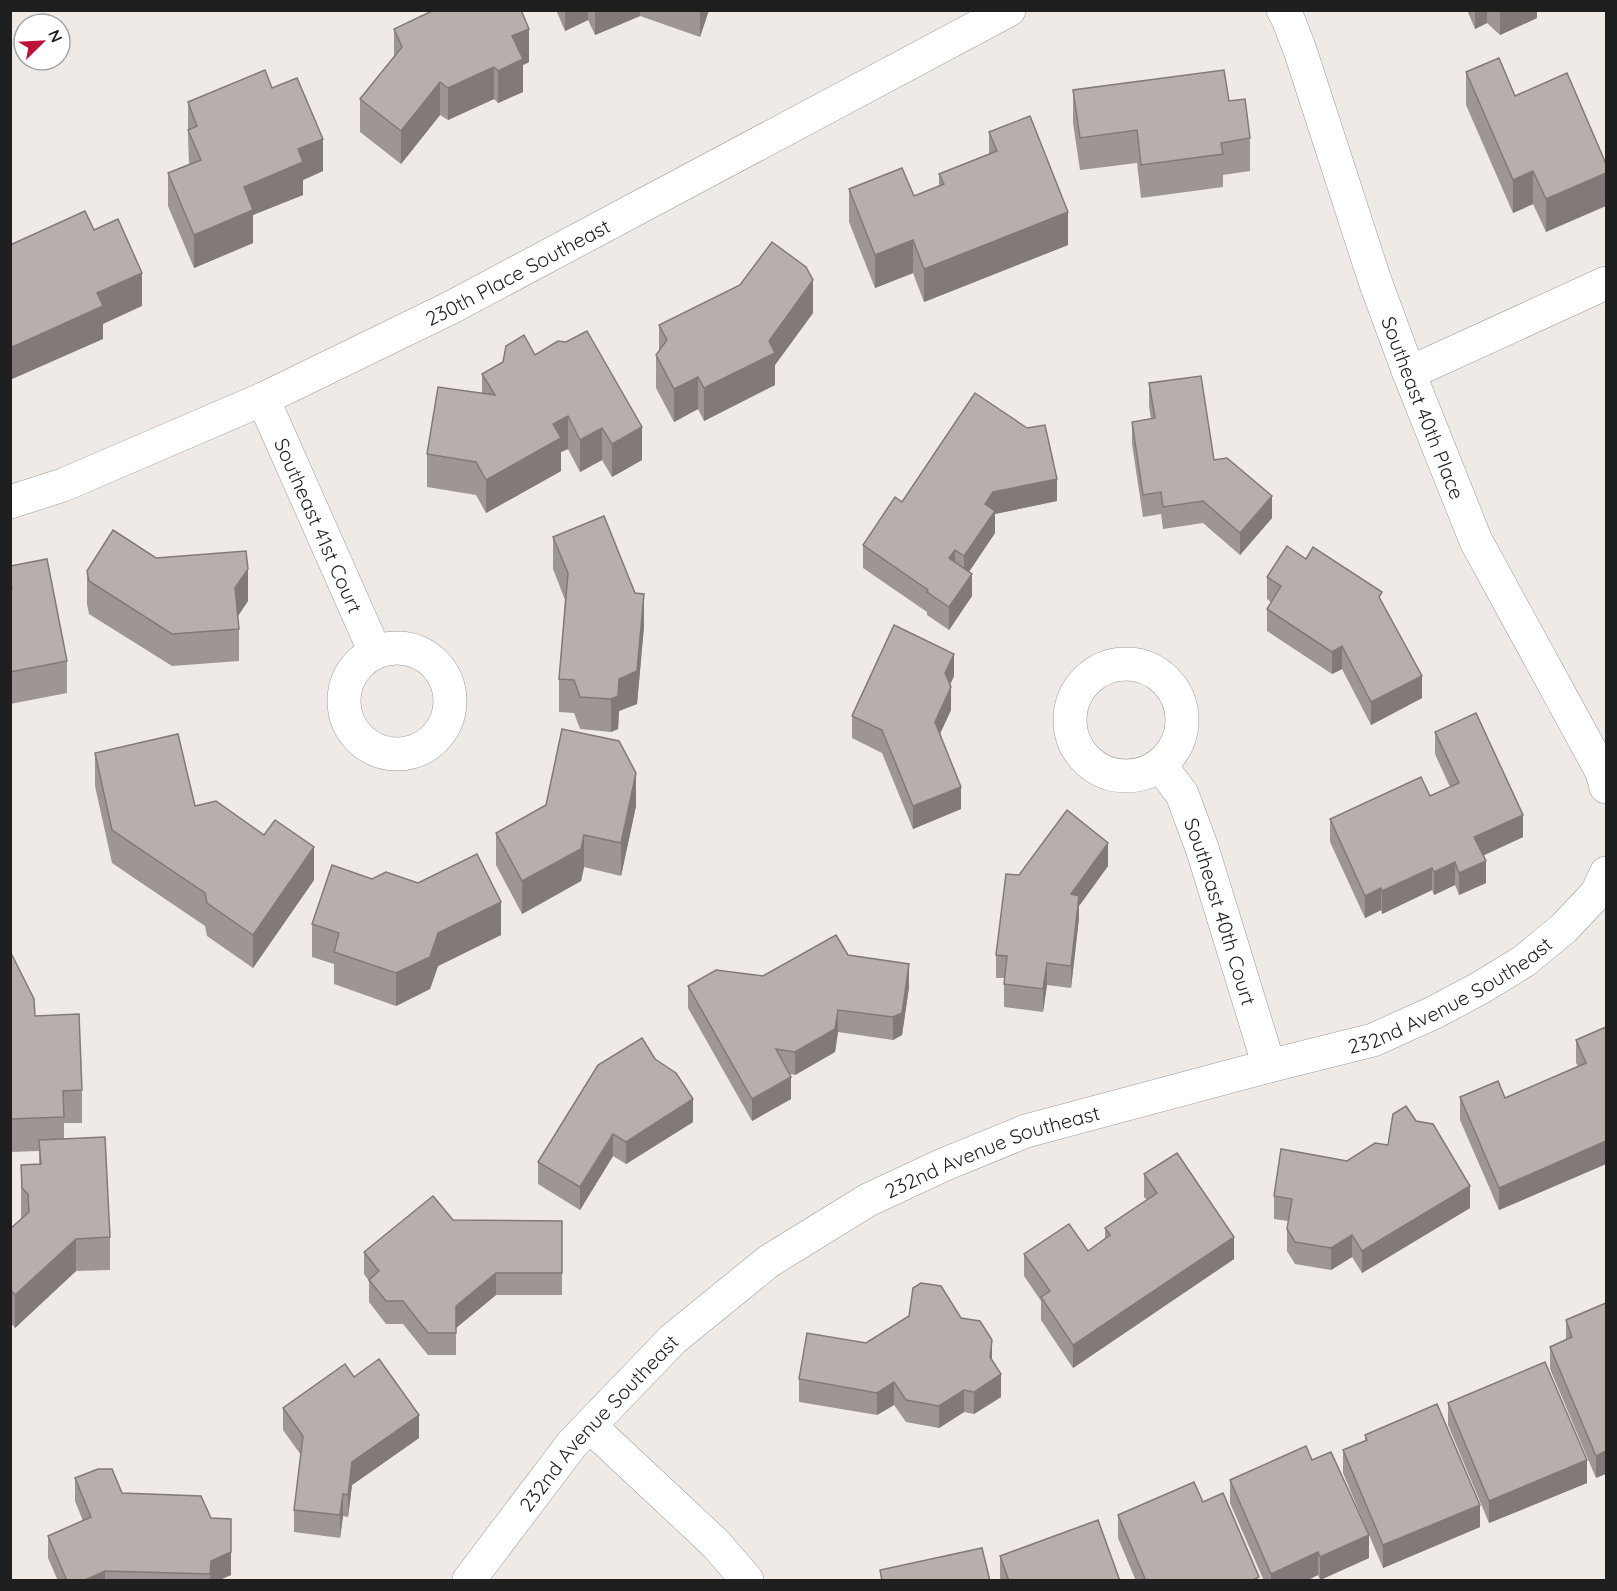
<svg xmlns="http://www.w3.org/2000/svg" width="1617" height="1591" viewBox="0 0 1617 1591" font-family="Quicksand,sans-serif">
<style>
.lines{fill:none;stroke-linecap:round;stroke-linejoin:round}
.minor-casing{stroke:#9c9c9c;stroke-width:34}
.minor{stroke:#fff;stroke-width:33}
.wall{fill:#9e9694}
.shaded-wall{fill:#817a78}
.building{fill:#b8afac;stroke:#817a78;stroke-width:1.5}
.labels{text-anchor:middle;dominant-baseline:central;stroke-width:6;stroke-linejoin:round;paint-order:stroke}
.street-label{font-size:20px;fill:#1f1f1f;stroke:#fff}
</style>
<rect width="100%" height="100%" fill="#efeae6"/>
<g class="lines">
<defs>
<g id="minor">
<path id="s1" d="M1283 10 1288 19 1300 50 1375 281 1409 373 1476 541 1602 772 1606 787"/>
<polyline points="1409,373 1606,283"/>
<path id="s2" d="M263 399 375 652"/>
<path id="s3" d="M10 502 63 485 263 399 452 307 1009 10"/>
<circle cx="397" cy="701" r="53"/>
<circle cx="1126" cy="720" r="56"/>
<path id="s4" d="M1160 765 1182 794 1203 851 1269 1066"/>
<polyline points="590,1426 716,1544 747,1580"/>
<path id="s5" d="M469 1580 572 1444 673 1339 769 1261 868 1200 943 1165 1026 1131 1269 1066 1373 1040 1433 1013 1480 988 1524 961 1564 928 1597 893 1606 873"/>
</g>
</defs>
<use href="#minor" class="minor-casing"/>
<use href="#minor" class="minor"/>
</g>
<g class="wall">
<polygon points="556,10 709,10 700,37 640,16 595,35 588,20 565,31"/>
<polygon points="1467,10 1537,10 1537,18 1500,35 1487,23 1475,29"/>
<polygon points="394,29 529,62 523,65 523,92 498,103 494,99 448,120 440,115 401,164 360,132 360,99 394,57"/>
<polygon points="1466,72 1515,96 1567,73 1546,232 1533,204 1513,213 1466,105"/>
<polygon points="272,88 323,171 303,180 303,195 253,215 253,243 194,268 168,206 168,173 189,164 188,135 188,102"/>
<polygon points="1073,90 1229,101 1250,138 1250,171 1223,175 1223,187 1141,198 1137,163 1080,170 1073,123"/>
<polygon points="989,132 1068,245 924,302 913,273 875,288 849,222 849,189 914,196 939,186 939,174 989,154"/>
<polygon points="813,313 775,365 775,385 704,421 698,409 674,422 656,388 656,355 659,351 659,325"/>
<polygon points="535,355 642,460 612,477 602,460 580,472 568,449 561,452 561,471 486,513 476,495 427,487 427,454 482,393 482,374"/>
<polygon points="1149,383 1214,460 1272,518 1240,555 1203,523 1163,529 1161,514 1143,517 1132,444 1132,422 1151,419 1149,406"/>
<polygon points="1057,501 995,514 995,533 969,572 972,596 949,630 927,615 927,612 863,568 863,545 902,502"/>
<polygon points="553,537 644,626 637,704 619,711 618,729 611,732 580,729 574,713 559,712 559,679 565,600 553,569"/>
<polygon points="156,558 248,601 238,616 239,629 239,661 172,666 89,614 87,604 87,571"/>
<polygon points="1306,559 1382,602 1422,698 1371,725 1342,669 1332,674 1267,631 1267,609 1271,602 1267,599 1267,577"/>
<polygon points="10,566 67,661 67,693 10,704"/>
<polygon points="954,676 950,685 951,710 939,734 961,809 913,829 882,753 852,738 852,716"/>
<polygon points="1435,732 1523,837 1483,855 1486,883 1459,895 1455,885 1434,895 1432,890 1382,914 1381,910 1365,918 1330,842 1330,819 1430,796 1450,787 1435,754"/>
<polygon points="95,753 195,806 264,835 314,880 253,968 207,936 205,926 112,863 95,786"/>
<polygon points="636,806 621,876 584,867 581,881 522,914 496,865 496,833"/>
<polygon points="1108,866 1079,906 1079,918 1071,988 1047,985 1043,1012 1004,1007 1004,978 996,978 996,955 1019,875"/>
<polygon points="312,924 501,935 438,966 430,989 396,1006 334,984 334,964 312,957"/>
<polygon points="848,955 909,987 902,1035 893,1040 838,1032 835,1052 795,1075 790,1074 791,1099 752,1121 688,1008 688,986 763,976"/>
<polygon points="10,956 35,1016 82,1090 82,1123 64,1123 64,1139 110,1237 110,1270 76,1271 15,1328 10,1322 10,1229 21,1219 21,1165 39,1164 39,1151 10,1152"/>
<polygon points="1606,1027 1606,1164 1499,1210 1460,1120 1460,1097 1505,1098 1578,1066 1576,1063 1576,1040"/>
<polygon points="598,1065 693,1122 626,1164 613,1156 580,1210 538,1184 538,1162"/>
<polygon points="1144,1174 1234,1259 1073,1368 1041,1320 1041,1301 1024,1276 1024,1254 1088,1251 1105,1239 1105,1228 1147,1200 1144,1197"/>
<polygon points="1274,1196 1470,1208 1362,1273 1352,1257 1331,1270 1295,1264 1287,1251 1287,1229 1288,1221 1274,1219"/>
<polygon points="453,1220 562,1221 562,1295 496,1295 456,1328 456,1355 428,1355 403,1324 386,1324 369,1302 369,1281 364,1274 364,1252"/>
<polygon points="1606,1303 1596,1478 1550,1369 1550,1347 1566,1340 1566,1320"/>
<polygon points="961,1318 992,1361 1001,1397 974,1414 964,1412 939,1428 906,1422 894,1405 877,1415 799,1402 799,1379"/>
<polygon points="354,1377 419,1438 352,1485 348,1517 343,1516 340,1538 294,1532 294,1510 301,1455 283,1430 283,1408"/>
<polygon points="1448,1403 1587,1483 1489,1523 1448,1425"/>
<polygon points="1365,1435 1480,1527 1383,1568 1343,1473 1343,1450 1365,1441"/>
<polygon points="1312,1460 1369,1558 1320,1580 1318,1575 1306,1581 1264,1581 1230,1503 1230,1480"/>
<polygon points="75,1478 122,1493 231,1575 217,1581 58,1581 48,1558 48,1536 83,1521 75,1501"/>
<polygon points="1203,1502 1259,1581 1136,1581 1118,1538 1118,1515"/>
<polygon points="1000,1556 1120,1581 1001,1581 1000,1578"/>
</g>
<g class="shaded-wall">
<polygon points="565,10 588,10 588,20 565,31"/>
<polygon points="595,10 640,10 640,16 595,35"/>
<polygon points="700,10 709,10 700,37"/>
<polygon points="1475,10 1487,10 1487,23 1475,29"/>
<polygon points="1500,10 1537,10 1537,18 1500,35"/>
<polygon points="529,29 529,62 523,65 523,92 498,103 498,71 512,36"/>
<polygon points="494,67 494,99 448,120 448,88"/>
<polygon points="440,82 440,115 401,164 401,131"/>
<polygon points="323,139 323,171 303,180 303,195 253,215 253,243 194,268 194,235 244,187 298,149"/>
<polygon points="1533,171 1533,204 1513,213 1513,180"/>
<polygon points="1606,173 1606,206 1546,232 1546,199"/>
<polygon points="1068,212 1068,245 924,302 924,269"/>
<polygon points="913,240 913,273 875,288 875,255"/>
<polygon points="142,273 142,306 103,324 103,339 10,380 10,348 97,293"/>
<polygon points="813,280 813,313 775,365 775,385 704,421 704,388 769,341"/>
<polygon points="698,377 698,409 674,422 674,389"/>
<polygon points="568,416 568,449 561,452 561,471 486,513 486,480 553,424"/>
<polygon points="642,427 642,460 612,477 612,444"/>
<polygon points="602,428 602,460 580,472 580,440"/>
<polygon points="1057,479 1057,501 995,514 995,533 964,579 964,556 985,504 993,492"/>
<polygon points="1272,496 1272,518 1240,555 1240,533"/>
<polygon points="955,550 955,573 949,558"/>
<polygon points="248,569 248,601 235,620 235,588"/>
<polygon points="972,574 972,596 949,630 949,607"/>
<polygon points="644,594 644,626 637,704 619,711 618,729 611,732 611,699 619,679"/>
<polygon points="1342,646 1342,669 1332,674 1332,652"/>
<polygon points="954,654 954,676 945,695 945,673"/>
<polygon points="1422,676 1422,698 1371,725 1371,702"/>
<polygon points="951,687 951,710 935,745 935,722"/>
<polygon points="636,773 636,806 621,876 621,843"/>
<polygon points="961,787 961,809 913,829 913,806"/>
<polygon points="1523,815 1523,837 1474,860 1474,837"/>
<polygon points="584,835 584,867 581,881 522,914 522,881"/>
<polygon points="1108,843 1108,866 1079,906 1079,918 1071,988 1071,894"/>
<polygon points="314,847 314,880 253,968 253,935"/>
<polygon points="1486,861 1486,883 1459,895 1459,873"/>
<polygon points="1455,862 1455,885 1434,895 1434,872"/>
<polygon points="1432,868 1432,890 1382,914 1382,891"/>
<polygon points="1381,888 1381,910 1365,918 1365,896"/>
<polygon points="501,902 501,935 438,966 430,989 396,1006 396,973 438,933"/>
<polygon points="1047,963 1047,985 1043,1012 1043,989"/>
<polygon points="909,964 909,987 902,1035 893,1040 893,1017"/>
<polygon points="838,1010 838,1032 835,1052 795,1075 795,1052"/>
<polygon points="791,1077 791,1099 752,1121 752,1099"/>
<polygon points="693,1099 693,1122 626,1164 626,1142"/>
<polygon points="613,1134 613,1156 580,1210 580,1187"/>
<polygon points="1606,1141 1606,1164 1499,1210 1499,1188"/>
<polygon points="1470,1186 1470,1208 1362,1273 1362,1251"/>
<polygon points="1352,1235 1352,1257 1331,1270 1331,1248"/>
<polygon points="1234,1237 1234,1259 1073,1368 1073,1345"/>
<polygon points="76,1239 76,1271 15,1328 15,1295"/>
<polygon points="496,1273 496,1295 456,1328 456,1355 456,1306"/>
<polygon points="992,1340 992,1363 990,1357"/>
<polygon points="1001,1374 1001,1397 974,1414 974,1392"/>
<polygon points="894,1382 894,1405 877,1415 877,1393"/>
<polygon points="964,1390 964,1412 939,1428 939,1406"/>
<polygon points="419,1415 419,1438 352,1485 348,1517 348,1495 352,1462"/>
<polygon points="1606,1451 1606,1474 1596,1478 1596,1456"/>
<polygon points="1587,1460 1587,1483 1489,1523 1489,1501"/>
<polygon points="343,1494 343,1516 340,1538 340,1515"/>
<polygon points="1480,1505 1480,1527 1383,1568 1383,1545"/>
<polygon points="231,1519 231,1575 217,1581 210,1581 211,1561"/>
<polygon points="1369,1535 1369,1558 1320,1580 1320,1557"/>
<polygon points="1318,1552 1318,1575 1306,1581 1271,1581 1271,1574"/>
<polygon points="105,1571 105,1581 83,1581"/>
</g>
<g class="building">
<polygon points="434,10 521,10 529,29 512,36 523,59 498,71 494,67 448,88 440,82 401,131 360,99 402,47 394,29"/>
<polygon points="1499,58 1515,96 1567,73 1606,164 1606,173 1546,199 1533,171 1513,180 1466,72"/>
<polygon points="265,70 272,88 297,78 323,139 298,149 303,162 244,187 253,210 194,235 168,173 201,160 188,130 197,126 188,102"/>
<polygon points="1224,70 1229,101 1245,99 1250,138 1221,143 1223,154 1141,165 1137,130 1080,138 1073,90"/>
<polygon points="1030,116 1068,212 924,269 913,240 875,255 849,189 902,168 914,196 944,184 939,174 997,151 989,132"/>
<polygon points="85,211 94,230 118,219 142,273 97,293 103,306 10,348 10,245"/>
<polygon points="772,242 806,267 813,280 769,341 775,353 704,388 698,377 674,389 656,355 667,340 659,325 740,285"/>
<polygon points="587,331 642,427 612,444 602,428 580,440 568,416 553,424 561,438 486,480 476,462 427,454 438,387 495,395 482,374 503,362 506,346 524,335 535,355 558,341 566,342"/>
<polygon points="1201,376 1214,460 1227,458 1272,496 1240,533 1203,501 1163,507 1161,492 1143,495 1132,422 1155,418 1149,383"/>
<polygon points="975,393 1027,428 1045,425 1057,479 993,492 985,504 995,511 964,556 955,550 949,558 972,574 949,607 927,592 928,590 863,545 895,497 902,502"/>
<polygon points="604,516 635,593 644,594 637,671 619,679 618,696 611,699 580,697 574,680 559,679 568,573 553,537"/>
<polygon points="113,530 156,558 246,551 248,569 235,588 239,629 172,634 89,581 87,571"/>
<polygon points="1287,546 1306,559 1313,547 1382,592 1379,597 1422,676 1371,702 1342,646 1332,652 1267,609 1281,586 1267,577"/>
<polygon points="47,559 67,661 10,672 10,590 12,589 10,580 10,566"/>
<polygon points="894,625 954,654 945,673 951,687 935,722 961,787 913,806 882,730 852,716"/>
<polygon points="1476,713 1523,815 1474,837 1486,861 1459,873 1455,862 1434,872 1432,868 1382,891 1381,888 1365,896 1330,819 1421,777 1430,796 1459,783 1435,732"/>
<polygon points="562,729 619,741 636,773 621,843 584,835 581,849 522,881 496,833 546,805"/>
<polygon points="178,734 195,806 216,801 264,835 275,820 314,847 253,935 207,903 205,893 112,830 95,753"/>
<polygon points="1067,810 1108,843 1071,894 1079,896 1071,966 1047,963 1043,989 1004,984 1007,956 996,955 1006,874 1019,875"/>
<polygon points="477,854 501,902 438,933 430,957 396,973 334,952 339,933 312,924 332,865 372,879 386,872 418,883"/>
<polygon points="836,935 848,955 909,964 902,1013 893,1017 838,1010 835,1029 795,1052 776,1049 791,1077 752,1099 688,986 716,970 763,976"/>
<polygon points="12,955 34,999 35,1016 79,1014 82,1090 63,1091 64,1117 10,1119 10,956"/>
<polygon points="1606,1027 1606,1141 1499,1188 1460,1097 1498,1081 1505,1098 1586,1063 1576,1040"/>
<polygon points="642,1038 655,1059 676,1073 693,1099 626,1142 613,1134 580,1187 538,1162 598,1065"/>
<polygon points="1406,1106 1416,1121 1433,1124 1470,1186 1362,1251 1352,1235 1331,1248 1295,1242 1287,1229 1292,1199 1274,1196 1281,1149 1347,1161 1375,1143 1388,1145 1393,1114"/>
<polygon points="105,1137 110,1237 76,1239 15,1295 10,1289 10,1229 29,1212 28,1194 22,1188 21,1165 41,1164 39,1140"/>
<polygon points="1177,1153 1234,1237 1073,1345 1041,1297 1050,1291 1024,1254 1069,1224 1088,1251 1110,1235 1105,1228 1157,1193 1144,1174"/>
<polygon points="433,1196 453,1220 562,1221 562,1273 496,1273 456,1306 456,1333 428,1333 403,1301 386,1301 369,1280 379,1271 364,1252"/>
<polygon points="921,1283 941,1286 961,1318 980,1321 992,1340 990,1357 1001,1374 974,1392 964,1390 939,1406 906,1400 894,1382 877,1393 799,1379 807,1333 866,1343 909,1316 913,1288"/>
<polygon points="1606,1303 1606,1451 1596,1456 1550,1347 1572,1337 1566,1320"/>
<polygon points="379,1359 419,1415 352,1462 348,1495 343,1494 340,1515 294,1510 303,1436 283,1408 345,1364 354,1377"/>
<polygon points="1545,1362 1587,1460 1489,1501 1448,1403"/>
<polygon points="1437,1404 1480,1505 1383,1545 1343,1450 1367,1440 1365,1435"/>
<polygon points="1306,1446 1312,1460 1331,1452 1369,1535 1320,1557 1318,1552 1271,1574 1230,1480"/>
<polygon points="98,1469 112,1469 122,1493 201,1496 211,1518 231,1519 231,1552 211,1561 210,1574 105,1571 83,1581 67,1581 48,1536 91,1517 75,1478"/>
<polygon points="1194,1482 1203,1502 1223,1493 1259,1577 1251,1581 1146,1581 1118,1515"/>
<polygon points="1098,1520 1120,1581 1009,1581 1000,1556"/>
<polygon points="982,1548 990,1581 882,1581 880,1570"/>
</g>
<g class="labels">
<g class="street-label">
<text stroke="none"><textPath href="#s3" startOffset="558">230th Place Southeast</textPath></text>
<text stroke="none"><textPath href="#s1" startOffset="422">Southeast 40th Place</textPath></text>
<text stroke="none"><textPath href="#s2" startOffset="138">Southeast 41st Court</textPath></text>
<text stroke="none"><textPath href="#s4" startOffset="160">Southeast 40th Court</textPath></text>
<text stroke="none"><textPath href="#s5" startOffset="1176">232nd Avenue Southeast</textPath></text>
<text stroke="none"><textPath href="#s5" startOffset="690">232nd Avenue Southeast</textPath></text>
<text stroke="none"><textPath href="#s5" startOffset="204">232nd Avenue Southeast</textPath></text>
</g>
</g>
<rect width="1617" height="1591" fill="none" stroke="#1f1f1f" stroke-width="24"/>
<g transform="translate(42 42) rotate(66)"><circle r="28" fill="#ffffff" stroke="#a5a5a5" stroke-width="1.5"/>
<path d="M0-4.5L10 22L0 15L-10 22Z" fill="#be1138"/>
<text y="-9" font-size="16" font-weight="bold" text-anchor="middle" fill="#1f1f1f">N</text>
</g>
</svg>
